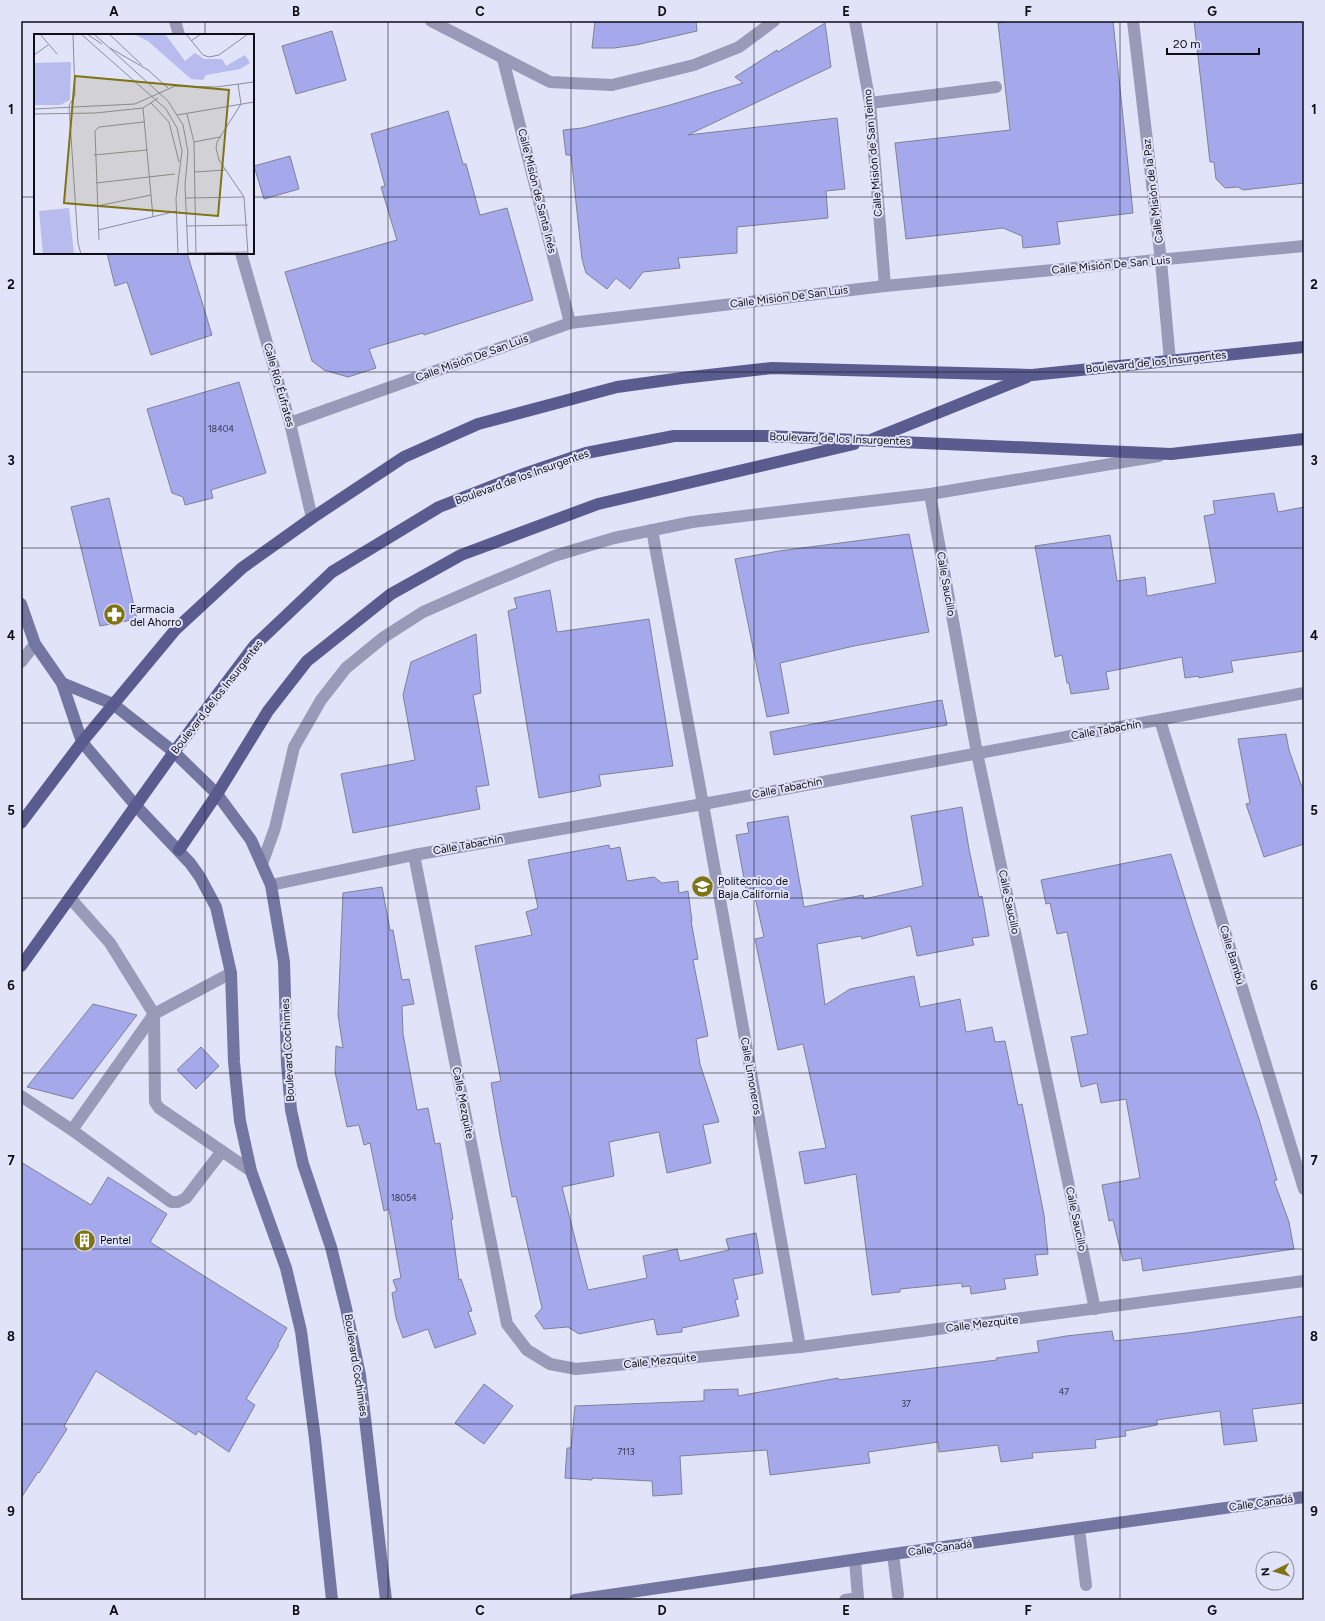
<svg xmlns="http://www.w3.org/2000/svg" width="1325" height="1621" viewBox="0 0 1325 1621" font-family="Figtree,sans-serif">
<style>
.building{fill:#a5a9eb;stroke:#7f8194}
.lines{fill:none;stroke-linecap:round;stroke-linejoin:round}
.lane{stroke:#989ab7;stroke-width:12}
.street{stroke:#989ab7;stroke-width:12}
.secondary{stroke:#7376a0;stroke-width:12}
.primary{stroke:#5a5c8f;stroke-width:12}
.grid{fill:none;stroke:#0d0e15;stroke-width:1;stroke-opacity:0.55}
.labels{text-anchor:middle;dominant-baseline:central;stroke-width:4;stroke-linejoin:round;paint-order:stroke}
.number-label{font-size:9px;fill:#33354a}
.street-label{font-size:11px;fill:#0d0e15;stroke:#e1e3f8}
.poi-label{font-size:11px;fill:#0d0e15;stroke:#e1e3f8;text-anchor:start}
.inset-road{fill:none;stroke:#8c8e9d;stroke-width:1}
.view{fill:#7f7314;fill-opacity:0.15;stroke:#7f7314;stroke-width:2}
.inset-edge{fill:none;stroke:#0d0e15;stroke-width:2}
.neatline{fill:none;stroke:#0d0e15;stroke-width:1.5}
.grid-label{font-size:13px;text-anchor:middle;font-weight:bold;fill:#0d0e15}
</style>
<rect width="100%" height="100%" fill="#e1e3f8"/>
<g class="building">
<polygon points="595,21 696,21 697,31 636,45 614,48 592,48"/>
<polygon points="1013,21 1113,21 1133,213 1057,222 1060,244 1023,248 1022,236 1003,228 906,239 895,143 1010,130 998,23"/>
<polygon points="1194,21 1304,21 1304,183 1243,190 1238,187 1225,188 1216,179 1214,162 1210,162"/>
<polygon points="825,23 831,67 688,135 837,118 845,189 826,191 828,218 737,227 737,253 678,258 680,268 643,272 630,289 616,278 607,289 586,273 582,259 571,155 566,155 563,130 582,128 670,105 743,83 735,77 777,50 778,52"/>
<polygon points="332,31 346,80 296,94 282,46"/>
<polygon points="448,111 463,164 466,164 480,215 507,208 533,300 424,335 423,333 369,349 376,368 348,377 324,370 312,361 285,272 397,240 381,187 385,186 371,134"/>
<polygon points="290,156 299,189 264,199 254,166"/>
<polygon points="107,253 187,253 212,335 151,355 127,282 115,286"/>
<polygon points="239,382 266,473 211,490 213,498 185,505 183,497 172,493 147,409"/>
<polygon points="1274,493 1278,512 1304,507 1304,651 1231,661 1233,672 1199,678 1199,676 1185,678 1182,657 1106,672 1109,689 1071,694 1069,683 1067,683 1062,655 1055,657 1035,546 1110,535 1117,581 1145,577 1147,596 1216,583 1204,516 1215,514 1213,501"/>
<polygon points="109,498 137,619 100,626 71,507"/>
<polygon points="909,534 929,632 854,646 780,663 789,713 767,717 735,559 779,551"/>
<polygon points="550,590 557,632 649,619 673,766 599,775 601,786 539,798 508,611 517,608 514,598"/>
<polygon points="476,634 481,693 473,695 489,785 476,787 480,809 353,833 341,774 415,760 403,695 411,662"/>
<polygon points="942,700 947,725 774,755 770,732"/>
<polygon points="1286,734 1289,750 1304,793 1304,844 1264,857 1246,804 1250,803 1238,739"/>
<polygon points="962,807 969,849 979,897 982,896 989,936 972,938 974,945 917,956 911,926 862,939 861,936 817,944 825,1005 850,989 914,976 920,1007 960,999 966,1032 992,1027 995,1042 1005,1041 1018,1105 1022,1104 1044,1215 1048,1254 1035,1255 1038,1275 1004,1279 1006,1289 971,1294 970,1286 962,1287 962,1283 900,1289 900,1292 872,1295 856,1174 805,1184 799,1152 826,1148 803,1044 778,1050 755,939 764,937 753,888 746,890 736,835 749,833 747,823 788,816 804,907 863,895 864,899 923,886 911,816"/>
<polygon points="609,845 610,849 620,847 627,881 654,877 662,883 678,881 679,893 688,891 692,921 691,921 698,959 693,960 708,1036 696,1039 700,1064 719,1122 703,1125 711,1163 667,1173 659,1132 609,1142 614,1176 562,1187 588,1290 647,1278 643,1256 677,1249 680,1261 729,1250 726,1239 756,1233 763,1273 733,1279 738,1299 735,1300 739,1316 682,1328 682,1332 657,1335 654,1319 579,1334 568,1327 544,1329 535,1316 542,1308 516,1196 512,1197 500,1136 491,1083 501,1081 475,946 532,935 526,912 538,908 528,860"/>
<polygon points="1171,854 1193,924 1259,1119 1277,1180 1274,1181 1289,1222 1294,1249 1143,1271 1141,1258 1123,1261 1113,1220 1109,1221 1102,1185 1140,1178 1126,1099 1101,1103 1097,1083 1081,1087 1071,1037 1088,1034 1067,932 1057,934 1050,903 1046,904 1041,880"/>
<polygon points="382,887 390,930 393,930 402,980 409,979 414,1004 402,1006 403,1034 417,1110 428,1108 435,1144 440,1143 453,1219 451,1219 459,1280 461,1279 472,1311 468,1312 476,1334 435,1348 428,1329 403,1338 396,1318 392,1293 397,1291 393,1280 401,1278 389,1209 384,1211 370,1143 364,1145 359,1125 347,1127 335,1072 336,1046 343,1048 338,1015 343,893"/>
<polygon points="93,1004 137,1015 73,1099 27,1087"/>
<polygon points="201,1047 219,1066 196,1089 177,1070"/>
<polygon points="21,1162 91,1205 108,1177 167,1214 150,1242 287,1328 278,1344 279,1345 246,1399 255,1405 229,1452 198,1431 196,1435 96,1371 64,1426 67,1429 39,1473 38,1472 21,1498"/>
<polygon points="1304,1316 1304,1403 1252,1409 1257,1441 1224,1445 1220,1411 1157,1420 1157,1425 1125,1431 1126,1436 1095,1440 1096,1448 1032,1453 1033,1458 1001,1462 998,1445 939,1452 938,1442 868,1452 870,1463 770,1475 767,1450 680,1456 682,1494 653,1496 652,1481 592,1478 592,1480 565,1478 567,1448 571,1448 575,1406 704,1401 704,1390 738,1389 738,1396 838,1378 839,1380 997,1360 996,1358 1039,1352 1037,1341 1066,1336 1112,1331 1114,1341 1187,1333"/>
<polygon points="484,1384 513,1406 484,1444 455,1423"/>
</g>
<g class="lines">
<g class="lane">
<polyline points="870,103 996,87"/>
<polyline points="652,530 703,804"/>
<polyline points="262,864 275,828 294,747 321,700 346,668 384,637 423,612 482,586 554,556 614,538 692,522 930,494 1159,456"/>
<polyline points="70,898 110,943 154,1014 155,1102 159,1108 251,1171"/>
<polyline points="21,1096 72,1130 154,1014 231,973"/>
<polyline points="72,1130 171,1202 178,1202 186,1198 222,1151"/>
<polyline points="1079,1529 1086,1585"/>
<polyline points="893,1554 898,1595"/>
<polyline points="845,1600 858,1598 855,1560"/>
</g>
<g class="street">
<polyline points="175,21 179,35"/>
<polyline points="431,21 550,82 612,85 694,65 739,47 774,21"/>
<polyline points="855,21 870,103 885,286"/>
<polyline points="1133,21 1161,261 1170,361"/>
<polyline points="503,59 570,323"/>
<polyline points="241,253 290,423 312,518"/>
<polyline points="290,423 570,323 885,286 1304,246"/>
<polyline points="930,494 977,753 1095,1309"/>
<polyline points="21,662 35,644"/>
<polyline points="1160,720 1304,1189"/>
<polyline points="703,804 800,1347"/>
<polyline points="414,855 507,1324 527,1350 550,1364 576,1369 800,1347 1304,1281"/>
<polyline points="271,885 414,855 703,804 1304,693"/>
</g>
<g class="secondary">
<polyline points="21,604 35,644 62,683 82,742 136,806 190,863 200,877 216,907 231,973 234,1062 240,1121 251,1171 286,1268 301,1331 315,1439 332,1600"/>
<polyline points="62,683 113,704 174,752 217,794 251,840 271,885 284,962 287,1064 291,1110 303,1164 331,1247 346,1308 360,1375 386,1600"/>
<polyline points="575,1600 893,1554 1304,1497"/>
</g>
<g class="primary">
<polyline points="873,439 1027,377"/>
<polyline points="21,823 82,742 176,629 242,568 312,518 404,457 478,424 617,387 682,378 772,368 1032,375 1304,347"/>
<polyline points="179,850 217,794 268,711 307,661 391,594 461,555 598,504 854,444"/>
<polyline points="21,966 174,752 254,646 332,572 439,507 521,475 586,453 674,436 766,436 1171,454 1304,439"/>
</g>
</g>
<path class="grid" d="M205 21V35M388 21V1600M571 21V1600M754 21V1600M937 21V1600M1120 21V1600M21 197H35M253 197H1304M205 253V1600M21 372H1304M21 548H1304M21 723H1304M21 898H1304M21 1073H1304M21 1249H1304M21 1424H1304"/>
<defs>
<symbol id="pharmacy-disc" viewBox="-11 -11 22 22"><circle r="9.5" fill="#7f7314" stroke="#e1e3f8"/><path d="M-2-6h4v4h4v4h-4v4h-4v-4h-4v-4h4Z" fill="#fff"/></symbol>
<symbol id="university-disc" viewBox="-11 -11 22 22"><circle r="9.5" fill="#7f7314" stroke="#e1e3f8"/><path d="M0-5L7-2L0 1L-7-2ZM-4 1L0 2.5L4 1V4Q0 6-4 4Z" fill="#fff"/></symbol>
<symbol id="building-disc" viewBox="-11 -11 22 22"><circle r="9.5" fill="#7f7314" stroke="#e1e3f8"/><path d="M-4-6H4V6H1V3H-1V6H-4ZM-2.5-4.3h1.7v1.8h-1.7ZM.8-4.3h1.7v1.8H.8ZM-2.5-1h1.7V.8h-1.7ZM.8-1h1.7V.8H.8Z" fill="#fff"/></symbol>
</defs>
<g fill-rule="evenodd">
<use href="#pharmacy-disc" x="102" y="602" width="25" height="25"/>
<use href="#university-disc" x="690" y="874" width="25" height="25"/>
<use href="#building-disc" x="72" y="1228" width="25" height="25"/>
</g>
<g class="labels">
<g class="number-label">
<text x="221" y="428">18404</text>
<text x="404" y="1197">18054</text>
<text x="1064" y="1391">47</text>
<text x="906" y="1403">37</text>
<text x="626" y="1451">7113</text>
</g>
<g class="street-label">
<text transform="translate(873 153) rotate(-95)">Calle Misión de San Teimo</text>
<text transform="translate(537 191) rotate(76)">Calle Misión de Santa Inés</text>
<text transform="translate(1153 191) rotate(-97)">Calle Misión de la Paz</text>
<text transform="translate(1111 265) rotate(-5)">Calle Misión De San Luis</text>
<text transform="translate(789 297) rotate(-7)">Calle Misión De San Luis</text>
<text transform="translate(472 358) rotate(-20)">Calle Misión De San Luis</text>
<text transform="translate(1156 362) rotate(-6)">Boulevard de los Insurgentes</text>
<text transform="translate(279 385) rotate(74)">Calle Río Éufrates</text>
<text transform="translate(840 439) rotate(2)">Boulevard de los Insurgentes</text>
<text transform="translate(522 477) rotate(-20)">Boulevard de los Insurgentes</text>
<text transform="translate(946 584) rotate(80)">Calle Saucillo</text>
<text transform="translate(217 697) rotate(-52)">Boulevard de los Insurgentes</text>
<text transform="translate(1106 730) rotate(-10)">Calle Tabachín</text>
<text transform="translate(787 788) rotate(-11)">Calle Tabachín</text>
<text transform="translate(468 845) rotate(-10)">Calle Tabachín</text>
<text transform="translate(1009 902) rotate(78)">Calle Saucillo</text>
<text transform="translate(1232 955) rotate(73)">Calle Bambú</text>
<text transform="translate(288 1050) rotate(-93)">Boulevard Cochimies</text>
<text transform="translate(751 1076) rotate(80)">Calle Limoneros</text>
<text transform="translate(463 1103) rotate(79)">Calle Mezquite</text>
<text transform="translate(1076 1219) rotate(78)">Calle Saucillo</text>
<text transform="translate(982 1324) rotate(-7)">Calle Mezquite</text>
<text transform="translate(660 1361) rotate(-6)">Calle Mezquite</text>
<text transform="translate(356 1365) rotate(81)">Boulevard Cochimies</text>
<text transform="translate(1261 1503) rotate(-8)">Calle Canadá</text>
<text transform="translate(940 1548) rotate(-8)">Calle Canadá</text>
</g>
<g class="poi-label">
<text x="130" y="609">Farmacia<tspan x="130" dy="13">del Ahorro</tspan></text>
<text x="718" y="881">Politecnico de<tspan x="718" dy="13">Baja California</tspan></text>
<text x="100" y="1240">Pentel</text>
</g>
</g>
<g transform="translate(34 34)">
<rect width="220" height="220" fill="#e1e3f8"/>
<path d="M99 0H131L151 27 161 19 170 25H188L192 32 211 21 216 29 206 35 172 41 169 46 157 45 114 7ZM37 28 36 66 26 71H0V29ZM35 174 40 220H9L5 177Z" fill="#b7bbed"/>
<path class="inset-road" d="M6 0 23 20M39 0 41 61 35 72 44 209 47 220M47 0 132 75 143 94 148 117 142 164 144 220M53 0 68 10M60 0 134 67 149 91 154 118 151 151 154 220M75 0 108 31M152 0 169 21 175 23 185 21 214 0M157 7 167 0M76 14 114 36M0 21 14 11M113 35 134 54M204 50 207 70 183 108 182 114 185 126 210 163 214 220M117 69 135 88 145 128M109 74 119 183M0 75 101 70 141 52 182 53 220 48M0 80 61 79 109 74 124 64M153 80 160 108 162 220M143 81 220 68M160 108 186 103M60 121 113 116M161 138 191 136M62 149 141 140M151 164 210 163M63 172 117 161M152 192 214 191M64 196 143 177M65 206 61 97 65 93 110 88M154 219 214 218"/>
<path class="view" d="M41 42 195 56 184 182 30 169Z"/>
<rect width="220" height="220" class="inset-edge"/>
</g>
<rect width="1325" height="1621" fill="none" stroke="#e1e3f8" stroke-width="44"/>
<g transform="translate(1275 1571) rotate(265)"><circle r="19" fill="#e1e3f8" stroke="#8c8e9d"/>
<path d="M0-3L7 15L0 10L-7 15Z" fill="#7f7314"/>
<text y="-6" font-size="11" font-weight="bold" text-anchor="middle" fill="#0d0e15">N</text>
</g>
<path d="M1167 48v6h92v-6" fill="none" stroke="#0d0e15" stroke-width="2"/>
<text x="1173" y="48" font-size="12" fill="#0d0e15" stroke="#e1e3f8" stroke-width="3" paint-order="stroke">20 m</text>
<rect x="22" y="22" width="1281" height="1577" class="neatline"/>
<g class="grid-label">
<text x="114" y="16">A</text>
<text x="296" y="16">B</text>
<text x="480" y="16">C</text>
<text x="662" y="16">D</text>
<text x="846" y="16">E</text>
<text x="1028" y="16">F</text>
<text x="1212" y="16">G</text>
<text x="11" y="114">1</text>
<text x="1314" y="114">1</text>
<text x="11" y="289">2</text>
<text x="1314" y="289">2</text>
<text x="11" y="465">3</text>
<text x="1314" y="465">3</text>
<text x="11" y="640">4</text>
<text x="1314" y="640">4</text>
<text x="11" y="815">5</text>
<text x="1314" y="815">5</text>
<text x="11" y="990">6</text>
<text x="1314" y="990">6</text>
<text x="11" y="1165">7</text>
<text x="1314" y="1165">7</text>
<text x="11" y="1341">8</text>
<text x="1314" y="1341">8</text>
<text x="11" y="1516">9</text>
<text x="1314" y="1516">9</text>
<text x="114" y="1615">A</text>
<text x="296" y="1615">B</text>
<text x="480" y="1615">C</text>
<text x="662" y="1615">D</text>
<text x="846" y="1615">E</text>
<text x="1028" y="1615">F</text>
<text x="1212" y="1615">G</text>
</g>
</svg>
